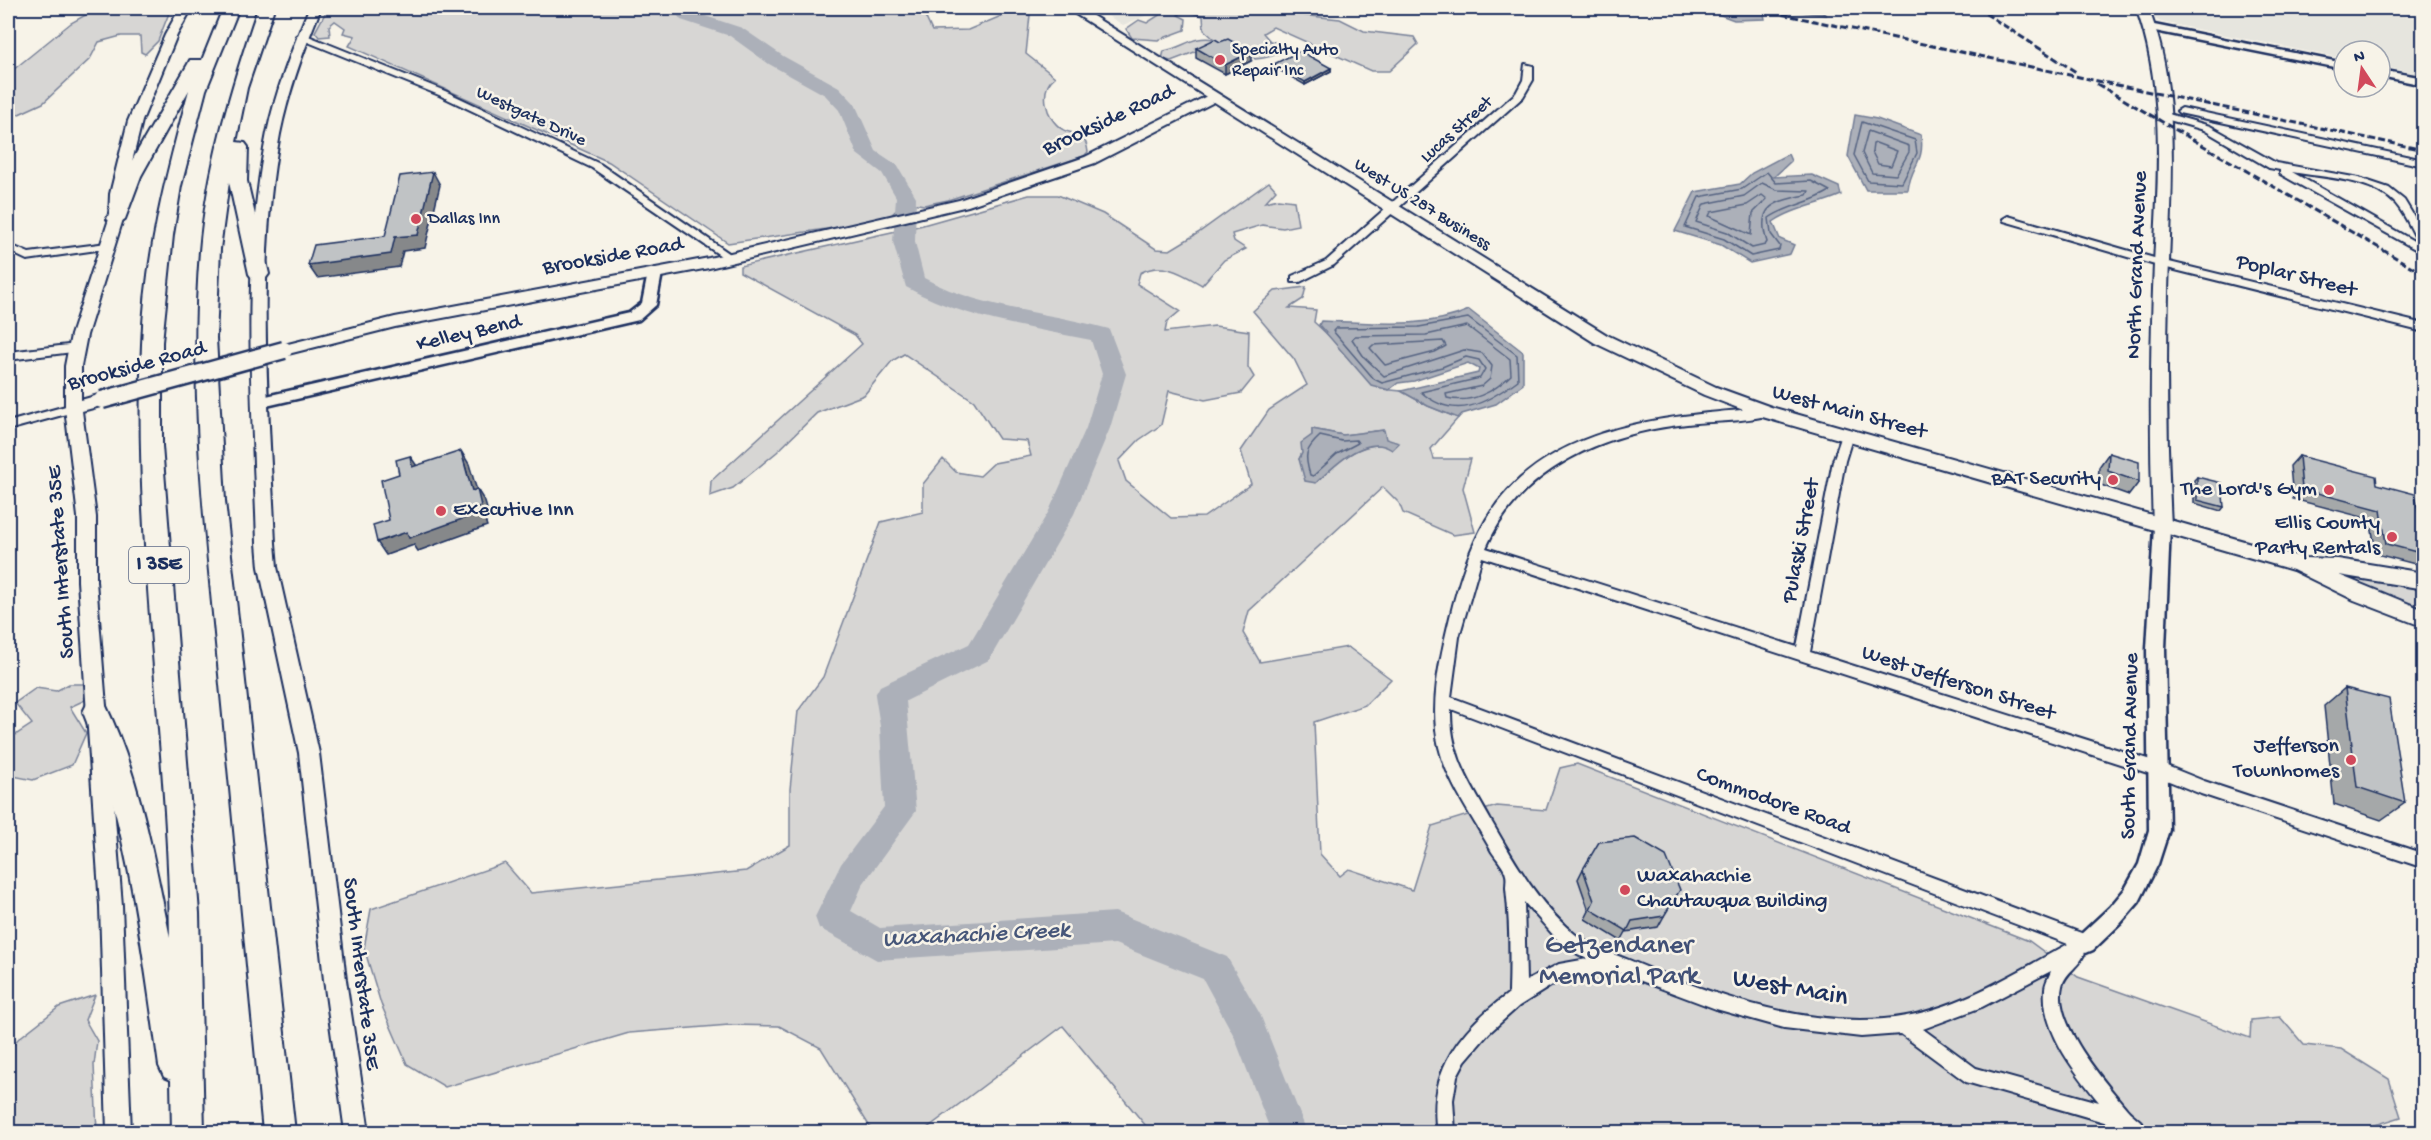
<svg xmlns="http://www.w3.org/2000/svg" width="2431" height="1140" viewBox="0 0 2431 1140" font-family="'Gochi Hand',sans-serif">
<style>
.built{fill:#e6e5de}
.green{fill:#d7d6d4;stroke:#798299;stroke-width:1.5;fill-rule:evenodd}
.water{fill:#acb0b9;stroke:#727c95;stroke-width:1.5}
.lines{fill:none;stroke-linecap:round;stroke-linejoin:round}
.shore{stroke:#556382;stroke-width:1.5}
.river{fill:#acb0b9;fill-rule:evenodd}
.minor-casing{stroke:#1b2f5e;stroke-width:4}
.tertiary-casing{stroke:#1b2f5e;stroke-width:5}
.secondary-casing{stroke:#1b2f5e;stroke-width:4}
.primary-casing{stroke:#1b2f5e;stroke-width:4}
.motorway-casing{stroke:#1b2f5e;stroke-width:4}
.minor{fill:#f7f3e8;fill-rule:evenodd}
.tertiary{fill:#f7f3e8;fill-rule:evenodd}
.secondary{fill:#f7f3e8;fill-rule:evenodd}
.primary{fill:#f7f3e8;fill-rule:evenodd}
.motorway{fill:#f7f3e8;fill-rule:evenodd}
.rail{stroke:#1b2f5e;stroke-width:3;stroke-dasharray:7 3;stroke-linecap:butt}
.secondary-bridge-casing{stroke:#1b2f5e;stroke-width:21;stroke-linecap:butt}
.secondary-bridge{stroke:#f7f3e8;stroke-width:16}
.wall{fill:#a5a8a9;stroke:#1b2f5e;stroke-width:1.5}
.shaded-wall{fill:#86888a;stroke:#1b2f5e;stroke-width:1.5}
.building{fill:#c0c3c5;stroke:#1b2f5e;stroke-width:1.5}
.poi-dot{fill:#d1495b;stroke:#f7f3e8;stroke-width:2}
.labels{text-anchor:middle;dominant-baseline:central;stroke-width:5;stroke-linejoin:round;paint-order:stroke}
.far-poi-label{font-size:18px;fill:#1b2f5e;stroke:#f7f3e8;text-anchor:start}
.far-street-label{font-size:18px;fill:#1b2f5e;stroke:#f7f3e8}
.shield{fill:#f7f3e8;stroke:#5d6a87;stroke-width:1.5}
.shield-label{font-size:21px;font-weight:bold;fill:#1b2f5e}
.street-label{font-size:22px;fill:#1b2f5e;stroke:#f7f3e8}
.poi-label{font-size:22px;fill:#1b2f5e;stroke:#f7f3e8;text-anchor:end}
.water-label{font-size:24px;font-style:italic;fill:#465679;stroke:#f7f3e8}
.near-park-label{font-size:27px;fill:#415076;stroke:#f7f3e8}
.near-street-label{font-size:27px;fill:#1b2f5e;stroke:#f7f3e8}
</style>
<rect width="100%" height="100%" fill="#f7f3e8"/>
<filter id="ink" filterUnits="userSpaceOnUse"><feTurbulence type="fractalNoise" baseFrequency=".0167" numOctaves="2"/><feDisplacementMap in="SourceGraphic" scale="12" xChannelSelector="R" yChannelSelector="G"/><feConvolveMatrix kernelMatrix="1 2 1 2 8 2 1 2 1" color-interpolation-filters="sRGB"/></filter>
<g filter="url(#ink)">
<g class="built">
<polygon points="1095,8 1159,8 1157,11 1123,25"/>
<polygon points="2147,8 2310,8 2312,10 2423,18 2423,75 2380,66 2380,51 2344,51 2344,59 2161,22 2154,18"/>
</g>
<g class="green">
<polygon points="98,8 171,8 158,41 145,54 141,52 140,36 121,36 99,42 90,59 43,103 8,119 8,74 71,23"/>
<path d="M328 8H915L924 14 932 31 968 30 1013 11 1030 15 1026 54 1055 77C1038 90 1046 119 1062 129 1067 133 1075 132 1080 136 1086 140 1087 145 1088 152L1084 156 948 200 924 205 905 202 890 216 840 227 728 243 609 162 349 46 355 36 343 33 345 28 335 21 329 26 330 36 319 37 315 32Z"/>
<path d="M1165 8H1282L1291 14 1340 19 1364 31 1414 37 1418 44 1389 71H1371L1273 27 1263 33 1270 41 1290 46C1280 55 1269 58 1255 59L1248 50 1205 48 1171 61 1162 59 1164 51C1183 48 1193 35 1214 39L1204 30 1203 16 1185 11 1178 15 1186 19 1185 30 1158 40 1132 38 1126 29 1139 20 1147 23 1164 12Z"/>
<path d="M1269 182 1276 190 1265 202 1278 199 1294 201 1298 225 1283 228 1262 225 1232 234 1234 241 1246 249 1224 260 1202 285C1181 273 1163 261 1140 273L1137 284 1180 311 1167 322 1165 332 1215 326 1249 331 1248 367 1254 377 1241 393 1205 400 1169 391 1161 425 1139 440 1119 461 1126 481 1171 518 1204 517 1251 484 1241 451 1269 410 1307 385 1294 359 1253 311 1275 291 1306 287 1303 299 1289 308 1316 310 1314 322 1342 348 1354 365 1381 389 1401 391 1428 406 1458 418 1431 449 1434 459H1471L1463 488 1475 532 1453 535 1403 513 1399 503 1383 487 1249 611 1243 633 1260 662 1348 647 1391 679 1365 705 1314 722 1320 854 1340 876 1349 869 1412 890 1432 826 1497 806 1546 810 1560 768 1577 764 2029 941 2078 977 2250 1038 2251 1020 2280 1017 2304 1045 2341 1049 2389 1079 2401 1117 2365 1128 2363 1132H1151L1063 1026 922 1132H873L821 1048 779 1026 729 1025 629 1033 445 1087 407 1064 381 1004 364 948 371 909 505 863 531 893 746 871 790 845V789L798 711 823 677 881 522 923 512V484L943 459 956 472 980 476 994 463 1031 456 1027 441 999 439 974 401 904 354 892 361 864 395 817 413 777 452 733 488 710 496 711 481 862 344 855 335 740 272V266L923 225 1029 195H1058L1103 214 1156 249 1170 250 1198 233ZM1312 429 1343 435 1383 430 1386 445C1364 443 1343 456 1329 471L1299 459 1312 435Z"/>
<polygon points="2336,572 2423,588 2423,613 2339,577"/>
<polygon points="69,684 86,684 85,700 70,707 86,733 72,765 33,780 8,775 8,740 32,724 15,703 36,688 56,691"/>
<polygon points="95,995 85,1020 97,1041 94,1065 97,1132 8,1132 8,1052 18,1039 59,1007"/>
</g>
<g class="water">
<polygon points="1714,8 1815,8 1827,15 1774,9 1764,14 1765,19 1734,20 1715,13"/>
<path d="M1855 115 1877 119 1921 135C1925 163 1911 165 1908 190H1866L1848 156Z"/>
<path d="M1788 154 1791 161 1774 177 1812 175 1839 187 1841 195C1819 205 1793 208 1773 222L1780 239 1794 245 1790 254 1750 263 1721 245 1675 231 1695 192 1740 184 1752 173Z"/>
<path d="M1469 310 1523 352V384L1496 404 1462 414 1458 418 1428 406 1401 391 1478 373 1479 369 1468 363 1414 381 1398 383 1389 390 1371 385 1319 325 1321 321C1369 322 1425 330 1469 310Z"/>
<path d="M1312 429 1343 435 1384 430 1386 439 1399 443 1392 450C1367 432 1334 466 1316 483L1305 481 1299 459 1302 453 1301 443 1312 435Z"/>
</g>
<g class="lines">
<g class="shore">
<polygon points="1862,122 1915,140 1917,153 1902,183 1868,181 1854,155"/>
<polygon points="1868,131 1909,146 1909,152 1896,175 1872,173 1862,153"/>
<polygon points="1876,143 1897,151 1891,166 1878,164 1872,152 1873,144"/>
<path d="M1767 172 1776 183 1811 181 1830 191C1809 204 1790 204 1769 218L1771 234 1780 246 1779 250 1751 256 1724 239 1685 227 1699 197 1742 189Z"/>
<path d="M1762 183 1777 190 1809 191 1807 195C1776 201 1755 205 1767 242L1765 245 1752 248 1727 232 1696 222 1704 204 1744 196Z"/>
<polygon points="1762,195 1767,199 1753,213 1751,235 1709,216 1711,212 1747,205"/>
<path d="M1468 318 1517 355 1518 380C1487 403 1455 422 1421 392L1480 378 1485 369 1479 360 1466 357 1442 367 1382 383 1374 379 1333 331 1336 328 1419 327Z"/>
<path d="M1467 326 1510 359 1511 375C1494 392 1471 404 1447 398L1446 394 1482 386 1490 379 1492 366 1482 353 1464 350 1384 376 1364 357 1352 339 1355 336 1426 335Z"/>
<polygon points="1443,341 1446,346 1435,352 1385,365 1370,348 1373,345"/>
<path d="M1320 436 1342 441 1356 440 1358 443 1337 454 1313 476 1310 475C1304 455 1305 450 1320 436Z"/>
</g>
<path class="river" d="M672 8H690L693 12 742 28 783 56 839 87 855 104 876 151 897 165 916 197 915 242 924 278C983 310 1046 311 1109 329L1126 374 1110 428 1074 514 989 660 906 701 916 811 863 884 851 911 880 928 1115 912 1227 957 1260 1014 1307 1132H1271L1234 1036 1203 979 1115 944 877 960 819 928 815 917 841 864 884 807 880 726 875 695 880 686 969 644 1049 511 1086 428 1102 374 1091 340C1027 327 964 319 906 287L893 242 896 197 882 173 857 154 839 110 825 95 769 64 730 36 681 20Z"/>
<defs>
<g id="minor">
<polygon points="301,33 445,91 600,164 736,258 731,261 727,260 592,168 439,95 298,38 296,36"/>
<polygon points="1525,64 1533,66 1533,80 1523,97 1334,265 1300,282 1292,282 1292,276 1326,261 1516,93 1523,80"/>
<polygon points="2182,108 2424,160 2424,166 2179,113 2177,111"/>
<path d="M2165 113 2210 126 2276 163 2359 178 2389 188 2404 200 2424 233V254L2280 174V170L2269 168 2204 130 2162 118V114ZM2292 172C2324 178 2371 178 2395 203 2405 214 2412 231 2419 244Z"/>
<polygon points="8,188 13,191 13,216 8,219"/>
<polygon points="2008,216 2161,260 2424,324 2424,332 2155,265 2004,221 2003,219"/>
<polygon points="107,243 111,244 111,248 27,260 8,251 8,244 29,253"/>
<polygon points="77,344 81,345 83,348 81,351 8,360 8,352"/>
<polygon points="73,404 77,405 79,408 77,411 8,430 8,422"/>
<path d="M1765 408 1769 409 1771 412 1769 415C1745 422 1712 421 1687 424 1604 433 1521 467 1486 548L1797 647 1833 461 1843 432H1851L1853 435 1845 461 1810 652 2157 762 2204 781 2424 854V868L2201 794 2154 775 1482 557 1459 637 1451 697 2092 937 2094 943 2092 949 2085 952C2081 966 2066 971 2062 986 2053 1024 2104 1081 2127 1109 2134 1117 2145 1122 2148 1132H2126L2118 1126 1966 1082 1901 1034 1861 1037 1784 1028 1716 1009 1620 973 1562 979 1519 1006 1489 1033 1465 1061 1457 1076 1453 1100 1455 1132H1437C1427 1069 1462 1028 1509 993 1510 958 1510 923 1506 888 1506 884 1507 878 1506 875 1505 868 1496 858 1492 852 1474 819 1448 785 1439 747 1429 705 1440 658 1450 617 1458 584 1469 549 1486 520 1543 424 1666 416 1765 408ZM1451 709 2068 944C2011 975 1951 1014 1884 1019 1797 1026 1708 993 1629 960 1611 953 1592 947 1576 935 1538 905 1514 860 1490 819 1469 781 1450 755 1451 709ZM1524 902 1563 946 1587 959 1559 964 1526 981ZM2051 971C2049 977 2045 983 2045 989 2041 1030 2075 1072 2099 1102L1976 1068 1923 1029 1982 1007Z"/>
</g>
<g id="tertiary">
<polygon points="2149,24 2344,63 2344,69 2145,29 2145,25"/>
<polygon points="2380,70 2424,78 2424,85 2380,76"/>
<polygon points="655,269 662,273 656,305 639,320 262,407 255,402 262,397 629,313 642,303 648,273"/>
<polygon points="2162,520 2170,526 2165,649 2169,830 2158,864 2139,902 2120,924 2093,950 2086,953 2079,950 2076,943 2079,936 2110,907 2125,889 2139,864 2149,830 2147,649 2154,526"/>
</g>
<g id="secondary">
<polygon points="180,8 192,8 177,35 142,121 124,194 123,219 87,335 81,366 81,400 102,394 110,400 108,404 82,411 96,517 96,581 122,906 131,1132 107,1132 100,906 78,581 78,517 65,408 65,366 71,335 109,219 110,194 128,121 165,35"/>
<path d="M309 8H321C304 49 289 90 280 134 255 268 269 408 275 543L277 567 319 753 346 980 369 1132H345L324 980 299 753 259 567 257 543C253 408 240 267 267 133 276 90 292 49 309 8Z"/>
<path d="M2136 8H2148C2183 92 2170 202 2168 293 2166 371 2167 448 2171 526L2168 531H2156L2153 526C2150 446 2150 368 2153 289 2156 196 2169 97 2136 8Z"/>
<polygon points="1213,93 1219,97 1218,100 1095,163 968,206 709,268 395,327 284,355 276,350 284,345 395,317 709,258 959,200 1085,157"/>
</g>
<polygon id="primary" points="1066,8 1080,8 1607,335 1716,387 1771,407 2304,558 2338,559 2424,573 2424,589 2339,575 2424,610 2424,627 2354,600 2293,570 1759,416 1704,395 1595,343"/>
<g id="motorway">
<path d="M223 8H239L206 90 181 186 173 235 162 342V446L199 913 204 1132H172L171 1080 164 1077 159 1066C142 947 128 824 83 712L87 704 96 701 105 704C139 773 155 863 170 938 168 740 133 542 142 344 145 257 166 174 189 90L141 176 125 219 116 225 107 219 123 176 188 64 190 60H202Z"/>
<path d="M258 8H274L247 88 236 142 245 143 248 147 247 181 269 274 266 278H252L249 274 229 182 220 249 216 338 225 501 295 1132H263C249 986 235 841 221 695 207 548 188 399 200 251 207 168 231 87 258 8Z"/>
</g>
</defs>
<use href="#minor" class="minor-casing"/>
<use href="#tertiary" class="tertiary-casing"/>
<use href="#secondary" class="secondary-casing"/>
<use href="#primary" class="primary-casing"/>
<use href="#motorway" class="motorway-casing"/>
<use href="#minor" class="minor"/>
<use href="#tertiary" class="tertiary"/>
<use href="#secondary" class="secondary"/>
<use href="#primary" class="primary"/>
<use href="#motorway" class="motorway"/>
<g class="rail">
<polyline points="1753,8 2424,150"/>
<polyline points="1977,8 2076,72"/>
<polyline points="2097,84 2424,274"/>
</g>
<defs>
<polyline id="secondary-bridge" points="102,400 284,350"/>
</defs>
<use href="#secondary-bridge" class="secondary-bridge-casing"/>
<use href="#secondary-bridge" class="secondary-bridge"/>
</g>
<g class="wall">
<polygon points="1196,48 1251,61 1225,74 1196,58"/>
<polygon points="1274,64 1331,68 1331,71 1305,85 1274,67"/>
<polygon points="2109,453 2139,482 2129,495 2098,484 2099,467"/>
<polygon points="2299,456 2377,484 2424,554 2424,557 2415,564 2376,554 2370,519 2293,499 2290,466"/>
<polygon points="2197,477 2224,507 2221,511 2194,503 2194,480"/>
<polygon points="2345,688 2405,803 2381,820 2334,804 2324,706"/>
<polygon points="1583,869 1664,916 1658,927 1626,932 1621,941 1585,919 1589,911 1578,879"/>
</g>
<g class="shaded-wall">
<polygon points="1251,52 1251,61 1225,74 1225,65"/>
<polygon points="1331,68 1331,71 1305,85 1305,82"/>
<polygon points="433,172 440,185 425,248 403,251 399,267 317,278 308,265 395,237"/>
<polygon points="461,451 469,464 481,504 472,491"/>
<polygon points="410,456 419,469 412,467"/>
<polygon points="477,489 485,502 490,519 485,520 487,526 418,551 414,545 386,555 377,542 477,507"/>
</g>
<g class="building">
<polygon points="1215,39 1220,42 1228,39 1251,52 1225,65 1196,48"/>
<polygon points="1300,51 1331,68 1305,82 1274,64"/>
<polygon points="433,172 418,235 395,237 391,254 308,265 314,245 385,236 400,176"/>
<polygon points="461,451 472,491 477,489 481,506 477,507 479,513 409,538 407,532 377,542 373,525 389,520 381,480 399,474 396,460 410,456 412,467"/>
<polygon points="2109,453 2139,462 2139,482 2108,471"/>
<polygon points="2299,456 2376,476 2377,484 2415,494 2424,541 2424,554 2386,544 2381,510 2302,489"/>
<polygon points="2197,477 2222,483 2224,507 2197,500"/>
<polygon points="2345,688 2389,699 2405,803 2357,787"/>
<polygon points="1635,838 1666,856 1680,890 1664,916 1632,921 1627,931 1590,909 1594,901 1583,869 1599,842"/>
</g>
</g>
<g class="poi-dot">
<circle cx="1220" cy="60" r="6"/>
<circle cx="416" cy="219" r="6"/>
<circle cx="2113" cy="480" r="6"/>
<circle cx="2329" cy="490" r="6"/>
<circle cx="441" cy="511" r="6"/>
<circle cx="2392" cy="537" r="6"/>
<circle cx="2351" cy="760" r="6"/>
<circle cx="1625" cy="890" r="6"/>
</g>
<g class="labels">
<g class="far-poi-label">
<text x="1232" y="50">Specialty Auto<tspan x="1232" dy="21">Repair Inc</tspan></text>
<text x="428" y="219">Dallas Inn</text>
</g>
<g class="far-street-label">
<text transform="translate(531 117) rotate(25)">Westgate Drive</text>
<text transform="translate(1457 130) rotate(-42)">Lucas Street</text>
<text transform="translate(1422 205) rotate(32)">West US 287 Business</text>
</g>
<rect class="shield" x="129" y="547" width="60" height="36" rx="4.5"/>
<g class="shield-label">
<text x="159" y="565">I 35E</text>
</g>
<g class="street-label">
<text transform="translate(1109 121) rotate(-25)">Brookside Road</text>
<text transform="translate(613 257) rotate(-10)">Brookside Road</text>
<text transform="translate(2138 265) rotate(-88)">North Grand Avenue</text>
<text transform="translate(2296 277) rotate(14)">Poplar Street</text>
<text transform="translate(469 334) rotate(-13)">Kelley Bend</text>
<text transform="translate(137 367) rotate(-15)">Brookside Road</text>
<text transform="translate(1849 413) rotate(15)">West Main Street</text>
<text transform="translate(1802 541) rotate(-79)">Pulaski Street</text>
<text transform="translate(62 562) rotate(-94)">South Interstate 35E</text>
<text transform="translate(1958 684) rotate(18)">West Jefferson Street</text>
<text transform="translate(2131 746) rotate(-89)">South Grand Avenue</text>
<text transform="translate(1773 802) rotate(20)">Commodore Road</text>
<text transform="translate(360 974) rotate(83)">South Interstate 35E</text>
</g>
<g class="poi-label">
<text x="2101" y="480">BAT Security</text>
<text x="2317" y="490">The Lord's Gym</text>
<text x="453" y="511" text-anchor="start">Executive Inn</text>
<text x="2380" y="524">Ellis County<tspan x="2380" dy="25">Party Rentals</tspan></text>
<text x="2339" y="747">Jefferson<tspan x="2339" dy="25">Townhomes</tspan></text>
<text x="1637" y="877" text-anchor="start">Waxahachie<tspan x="1637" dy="25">Chautauqua Building</tspan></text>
</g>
<g class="water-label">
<text transform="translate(976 936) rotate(-3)">Waxahachie Creek</text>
</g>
<g class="near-park-label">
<text x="1619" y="947">Getzendaner<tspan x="1619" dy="31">Memorial Park</tspan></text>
</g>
<g class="near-street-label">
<text transform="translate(1790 989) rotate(10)">West Main</text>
</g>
</g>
<rect width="2431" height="1140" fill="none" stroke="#f7f3e8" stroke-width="30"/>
<rect x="15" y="15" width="2401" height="1110" fill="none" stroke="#1b2f5e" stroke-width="2" filter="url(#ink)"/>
<g transform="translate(2362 69) rotate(347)"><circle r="28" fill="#f7f3e8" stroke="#9fa5b1" stroke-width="1.5"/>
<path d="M0-4.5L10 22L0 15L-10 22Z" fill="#d1495b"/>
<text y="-9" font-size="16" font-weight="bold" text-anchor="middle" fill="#1b2f5e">N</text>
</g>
</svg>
